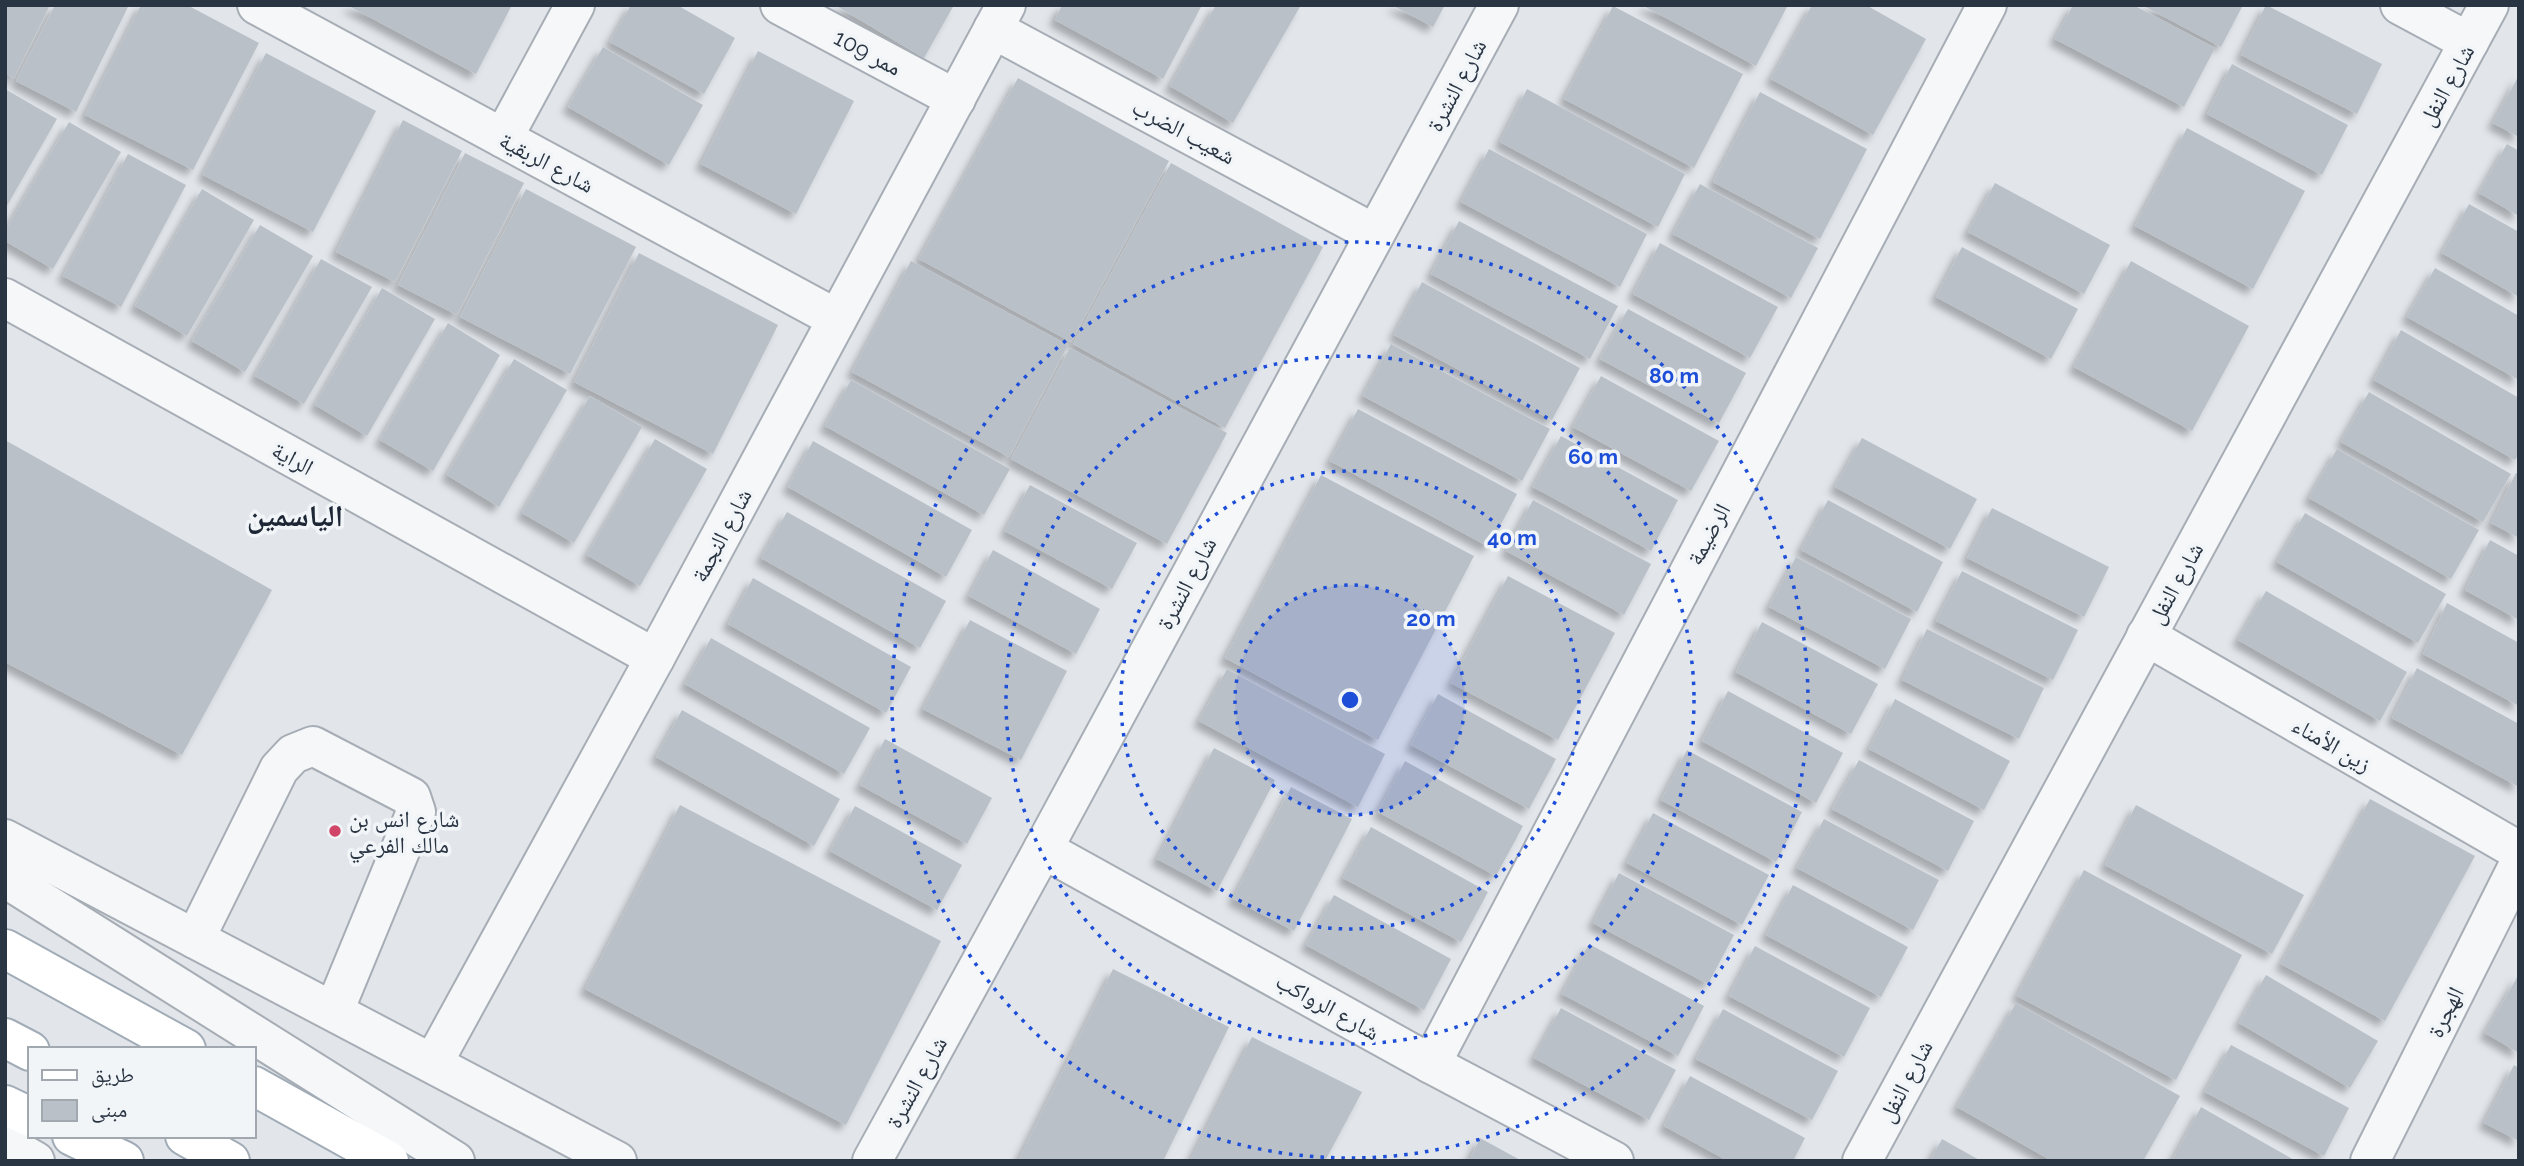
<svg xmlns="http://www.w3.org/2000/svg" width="2524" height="1166" viewBox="0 0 2524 1166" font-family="Raleway,'Noto Naskh Arabic',sans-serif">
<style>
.building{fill:#b9c0c8;filter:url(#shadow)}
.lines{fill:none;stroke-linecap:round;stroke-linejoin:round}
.minor-casing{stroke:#a7adb5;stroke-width:42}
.major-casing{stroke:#a1acb7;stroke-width:42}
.minor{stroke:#f5f7f9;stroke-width:38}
.major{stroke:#fff;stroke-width:38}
.ring{fill:none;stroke:#1d4ed8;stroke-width:3.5;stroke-dasharray:3.5 7}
.poi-dot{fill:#d14668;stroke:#f2f5f8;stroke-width:2.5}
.labels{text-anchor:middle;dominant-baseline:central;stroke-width:7;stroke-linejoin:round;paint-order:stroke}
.street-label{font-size:23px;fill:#2a3543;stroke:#f2f5f8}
.poi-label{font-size:23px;fill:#2a3543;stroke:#f2f5f8;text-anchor:start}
.district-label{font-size:30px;font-weight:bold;fill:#1c2634;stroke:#f2f5f8}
.centre{fill:#1d4ed8;stroke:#f2f5f8;stroke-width:3.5}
.ring-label{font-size:21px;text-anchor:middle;font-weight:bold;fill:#1d4ed8;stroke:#f2f5f8;stroke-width:7;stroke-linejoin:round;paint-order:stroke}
</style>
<defs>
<filter id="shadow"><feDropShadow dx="-6" dy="6" stdDeviation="3.5" flood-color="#0004"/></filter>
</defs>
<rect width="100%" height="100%" fill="#e2e6eb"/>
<g class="building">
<polygon points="5,5 50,5 14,78 5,73"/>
<polygon points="55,5 129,5 76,112 16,81"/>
<polygon points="141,5 187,5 259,43 193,170 85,115"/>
<polygon points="347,5 512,5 476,74"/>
<polygon points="631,5 677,5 735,38 704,94 610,42"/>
<polygon points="835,5 954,5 924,58"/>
<polygon points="1062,5 1202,5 1163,79 1055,20"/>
<polygon points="1216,5 1301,5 1233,123 1170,86"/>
<polygon points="1392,5 1445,5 1433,27"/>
<polygon points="1642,5 1788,5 1756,66"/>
<polygon points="1812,5 1866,5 1926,39 1873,135 1771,79"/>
<polygon points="2073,5 2133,5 2215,48 2184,107 2055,39"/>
<polygon points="2142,5 2243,5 2221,47"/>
<polygon points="2266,5 2382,64 2357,114 2241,55"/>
<polygon points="1613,6 1743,74 1694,168 1564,99"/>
<polygon points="603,47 703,105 669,165 568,107"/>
<polygon points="758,51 854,101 796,214 701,164"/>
<polygon points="266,53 376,111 313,232 203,175"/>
<polygon points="2232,64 2348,125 2322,175 2207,114"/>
<polygon points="2519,75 2519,137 2493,123"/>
<polygon points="1018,78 1169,161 1071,342 919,259"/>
<polygon points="5,89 57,119 5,209"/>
<polygon points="1527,89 1685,174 1658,227 1500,142"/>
<polygon points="1760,92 1867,149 1820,239 1713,182"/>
<polygon points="403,120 462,151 395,282 336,252"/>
<polygon points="69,122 121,152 53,269 5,241 5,231"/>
<polygon points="2187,128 2305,191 2253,289 2135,226"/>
<polygon points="2507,144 2519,151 2519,216 2479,193"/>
<polygon points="1489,149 1647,234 1620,287 1461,202"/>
<polygon points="465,153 524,183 457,315 398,285"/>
<polygon points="128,154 186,185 121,307 63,276"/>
<polygon points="1171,163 1323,247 1225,428 1073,344"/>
<polygon points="1995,183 2110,245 2084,294 1968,232"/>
<polygon points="1700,184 1818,248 1791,298 1673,234"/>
<polygon points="202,189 254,220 187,336 135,306"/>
<polygon points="526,189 636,247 570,374 460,317"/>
<polygon points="2469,204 2519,232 2519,297 2442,253"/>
<polygon points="1459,221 1618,306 1590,359 1431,274"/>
<polygon points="260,225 313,256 245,372 192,341"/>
<polygon points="1660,243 1778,307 1750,358 1633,294"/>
<polygon points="1962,247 2078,309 2051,359 1936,297"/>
<polygon points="639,253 778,325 713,454 574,382"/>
<polygon points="321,259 372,287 304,404 255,376"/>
<polygon points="911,261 1068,345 1009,457 852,372"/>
<polygon points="2131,261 2249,326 2192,431 2074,367"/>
<polygon points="2435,268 2519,316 2519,380 2407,317"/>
<polygon points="1422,282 1580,368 1552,420 1394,335"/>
<polygon points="382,288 435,319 367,436 315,405"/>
<polygon points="1628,309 1746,373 1719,423 1600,359"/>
<polygon points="448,323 500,355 433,471 380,440"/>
<polygon points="2401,330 2519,398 2519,454 2515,460 2374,380"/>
<polygon points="1391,344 1550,429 1522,481 1363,396"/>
<polygon points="1070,348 1227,433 1167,544 1011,459"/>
<polygon points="514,359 567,390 499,507 447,475"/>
<polygon points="1601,376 1719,441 1691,491 1573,427"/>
<polygon points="851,380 1010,469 984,515 825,426"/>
<polygon points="2369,392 2511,474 2483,522 2341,442"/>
<polygon points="590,396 642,427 574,543 522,513"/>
<polygon points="1358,409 1517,494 1489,547 1330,461"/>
<polygon points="1561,436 1678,500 1651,551 1533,487"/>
<polygon points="1862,438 1977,499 1950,549 1835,487"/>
<polygon points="655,439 707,469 640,586 587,555"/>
<polygon points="5,440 272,590 182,755 5,662"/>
<polygon points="813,441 972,530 946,577 788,487"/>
<polygon points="2337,449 2479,530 2451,579 2309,498"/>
<polygon points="2516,473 2519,474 2519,538 2491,523"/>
<polygon points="1321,475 1474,556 1378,740 1225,658"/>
<polygon points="1030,485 1137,543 1112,589 1005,531"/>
<polygon points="1533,500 1651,564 1624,615 1506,551"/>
<polygon points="1828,500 1943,562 1917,612 1801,550"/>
<polygon points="1992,508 2109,567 2084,617 1967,558"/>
<polygon points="787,512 946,601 920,648 761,558"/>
<polygon points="2305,513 2446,594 2418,643 2277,562"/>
<polygon points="2490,540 2519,556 2519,620 2465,590"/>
<polygon points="993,550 1100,609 1076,654 969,596"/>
<polygon points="1796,557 1911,619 1885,669 1769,607"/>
<polygon points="1962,571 2078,630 2053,680 1936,621"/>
<polygon points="1508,576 1615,633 1558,740 1451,683"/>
<polygon points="753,578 911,667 886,713 728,624"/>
<polygon points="2266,591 2407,672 2380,721 2238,640"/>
<polygon points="2447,603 2519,643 2519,706 2423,654"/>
<polygon points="970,620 1067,671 1021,760 923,709"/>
<polygon points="1762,622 1878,684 1851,734 1736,672"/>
<polygon points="1927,629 2044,688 2019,739 1902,680"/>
<polygon points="711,638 870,728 844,774 685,684"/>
<polygon points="2417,668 2519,724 2519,787 2392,718"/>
<polygon points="1227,669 1385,754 1358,807 1199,721"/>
<polygon points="1728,691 1843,753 1816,803 1702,741"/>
<polygon points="1438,694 1556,759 1529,809 1411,745"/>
<polygon points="1895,699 2010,761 1984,810 1869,749"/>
<polygon points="682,710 840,799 814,846 656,757"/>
<polygon points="885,739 992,798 967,844 860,785"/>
<polygon points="1214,748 1275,780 1217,891 1157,859"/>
<polygon points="1687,750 1802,812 1776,862 1661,800"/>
<polygon points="1859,760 1974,821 1948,871 1832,809"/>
<polygon points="1405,761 1523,826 1496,876 1378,812"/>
<polygon points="1291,787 1352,819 1294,931 1233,899"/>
<polygon points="2370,799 2475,856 2385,1021 2281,964"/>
<polygon points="680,805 941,941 846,1125 585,989"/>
<polygon points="2136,805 2304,895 2272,954 2105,865"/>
<polygon points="855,806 962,865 937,910 830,851"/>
<polygon points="1653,813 1769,875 1742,925 1627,863"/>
<polygon points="1824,819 1939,880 1913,930 1797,868"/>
<polygon points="1371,827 1488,892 1461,942 1343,878"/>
<polygon points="2084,870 2242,955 2176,1080 2017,996"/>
<polygon points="1619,873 1734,935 1708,984 1593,923"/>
<polygon points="1793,885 1908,947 1881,997 1766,935"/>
<polygon points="1334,895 1451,959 1424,1010 1306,945"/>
<polygon points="1589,944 1704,1006 1678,1056 1562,994"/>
<polygon points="1755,946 1870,1008 1844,1057 1729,996"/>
<polygon points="1113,969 1229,1027 1163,1161 1018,1161"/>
<polygon points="2519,974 2519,1053 2485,1033"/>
<polygon points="2266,975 2378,1041 2350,1088 2239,1023"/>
<polygon points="2016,1003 2180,1096 2143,1161 2052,1161 1957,1107"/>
<polygon points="1561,1008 1676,1070 1649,1120 1534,1058"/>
<polygon points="1723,1009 1838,1071 1812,1120 1696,1059"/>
<polygon points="1252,1037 1362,1092 1325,1161 1190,1161"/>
<polygon points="2231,1045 2349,1108 2324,1156 2205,1092"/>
<polygon points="2514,1065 2519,1068 2519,1141 2484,1123"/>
<polygon points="1690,1076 1805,1138 1793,1161 1728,1161 1664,1126"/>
<polygon points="2201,1107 2296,1161 2172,1161"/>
<polygon points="1480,1138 1522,1161 1469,1161"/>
<polygon points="1942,1139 1981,1161 1930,1161"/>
</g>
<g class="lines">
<defs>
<g id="minor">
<polyline points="257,5 837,319"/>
<polyline points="780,5 956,99"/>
<polyline points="2400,5 2469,42"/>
<polyline points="993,29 1375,234"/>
<polyline points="503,138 575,5"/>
<polyline points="5,298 655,658"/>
<polyline points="2146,636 2519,851"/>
<polyline points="5,839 617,1161"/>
<polyline points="1043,849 1431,1064 1614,1161"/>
<polyline points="5,878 455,1161"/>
<polyline points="195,939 279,769 293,754 313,746 411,797 416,812 334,1011"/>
<polyline points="433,1063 655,658 1006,5"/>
<polyline points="1431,1064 1987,5"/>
<polyline points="5,1144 35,1161"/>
<polyline points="872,1161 1043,849 1499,5"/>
<polyline points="1862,1161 2489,5"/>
<polyline points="2370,1161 2519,864"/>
</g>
<g id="major">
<polyline points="5,949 186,1049"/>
<polyline points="5,1038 30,1051"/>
<polyline points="254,1086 389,1161"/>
<polyline points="5,1105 30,1117"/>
<polyline points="72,1136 124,1161"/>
<polyline points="185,1136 230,1161"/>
</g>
</defs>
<use href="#minor" class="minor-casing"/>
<use href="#major" class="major-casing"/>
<use href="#minor" class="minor"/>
<use href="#major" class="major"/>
</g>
<circle cx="1350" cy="700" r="115" fill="#1d4ed8" fill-opacity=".12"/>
<g class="ring">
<circle cx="1350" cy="700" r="115"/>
<circle cx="1350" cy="700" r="229"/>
<circle cx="1350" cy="700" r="344"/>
<circle cx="1350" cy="700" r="458"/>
</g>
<circle class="poi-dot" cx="335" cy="831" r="7"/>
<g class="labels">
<g class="street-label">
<text transform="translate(868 52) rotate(28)">ممر 109</text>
<text transform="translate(1456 85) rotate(-62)">شارع النشرة</text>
<text transform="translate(2446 85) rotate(-61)">شارع النفل</text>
<text transform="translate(1184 131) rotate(28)">شعيب الضرب</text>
<text transform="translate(547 162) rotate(28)">شارع الربقية</text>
<text transform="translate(293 458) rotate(29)">الراية</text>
<text transform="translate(1708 534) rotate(-62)">الرضيمة</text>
<text transform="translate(721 535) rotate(-62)">شارع النجمة</text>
<text transform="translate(1186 583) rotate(-62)">شارع النشرة</text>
<text transform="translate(2175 583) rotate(-61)">شارع النفل</text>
<text transform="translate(2332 744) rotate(30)">زين الأمناء</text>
<text transform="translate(1328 1006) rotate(29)">شارع الرواكب</text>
<text transform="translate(2445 1012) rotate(-64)">الهجرة</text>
<text transform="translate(1905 1081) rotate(-62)">شارع النفل</text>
<text transform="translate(916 1082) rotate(-61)">شارع النشرة</text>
</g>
<g class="poi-label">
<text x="349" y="818">شارع انس بن<tspan x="349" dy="26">مالك الفرعي</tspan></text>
</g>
<g class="district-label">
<text x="295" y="515">الياسمين</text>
</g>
</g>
<circle cx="1350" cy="700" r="10" class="centre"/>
<g class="ring-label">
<text x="1674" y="383">80 m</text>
<text x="1593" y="464">60 m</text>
<text x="1512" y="545">40 m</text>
<text x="1431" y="626">20 m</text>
</g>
<rect width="2524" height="1166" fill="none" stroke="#2a3543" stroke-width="14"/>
<rect x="28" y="1047" width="228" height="91" fill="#f2f5f8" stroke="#a2a8b0" stroke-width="2"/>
<rect x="42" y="1070" width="35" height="10" fill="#ffffff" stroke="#a2a8b0" stroke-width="2"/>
<text x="91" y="1082" font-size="21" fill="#2a3543">طريق</text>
<rect x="42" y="1100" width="35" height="21" fill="#b9c0c8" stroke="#a2a8b0" stroke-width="2"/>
<text x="91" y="1117" font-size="21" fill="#2a3543">مبنى</text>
</svg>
